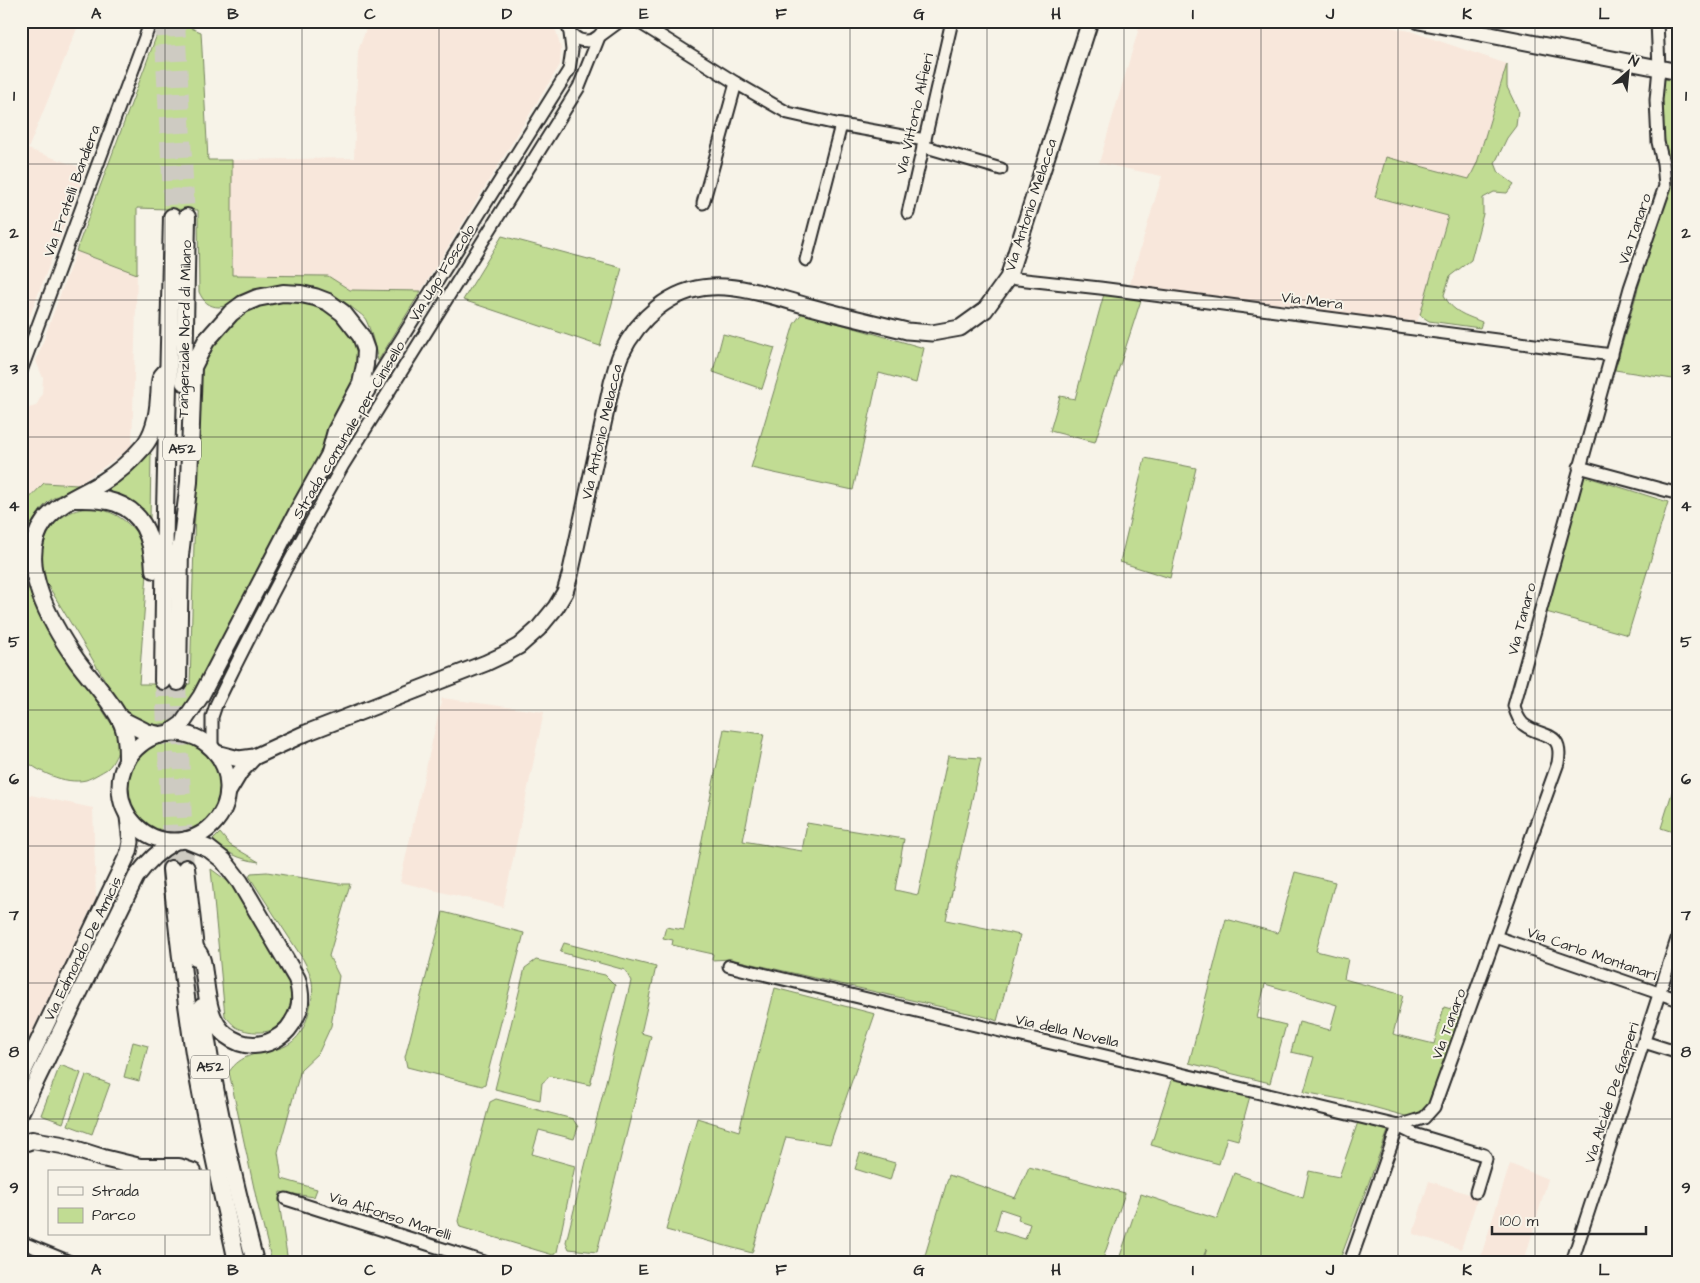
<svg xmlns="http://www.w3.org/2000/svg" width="1700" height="1283" viewBox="0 0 1700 1283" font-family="'Architects Daughter',sans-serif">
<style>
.built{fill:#f8e7db}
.green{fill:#c1dc93;stroke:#76845f;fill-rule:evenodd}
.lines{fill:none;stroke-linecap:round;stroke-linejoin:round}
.highway-tunnel{stroke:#cecbc2;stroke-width:16;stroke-dasharray:16 8;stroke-linecap:butt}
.minor-casing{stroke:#2b2b2b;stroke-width:15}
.major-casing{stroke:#2b2b2b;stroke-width:19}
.highway-casing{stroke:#2b2b2b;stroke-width:20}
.minor{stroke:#f7f3e8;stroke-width:11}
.major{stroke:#f7f3e8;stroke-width:15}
.highway{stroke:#f7f3e8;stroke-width:16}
.grid{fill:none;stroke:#2b2b2b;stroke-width:1;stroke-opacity:0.55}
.labels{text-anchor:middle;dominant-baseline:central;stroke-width:4;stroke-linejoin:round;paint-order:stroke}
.shield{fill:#f7f3e8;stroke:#686764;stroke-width:1}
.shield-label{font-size:14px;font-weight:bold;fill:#2b2b2b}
.street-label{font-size:15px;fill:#2b2b2b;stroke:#f7f3e8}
.neatline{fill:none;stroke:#2b2b2b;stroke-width:2}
.grid-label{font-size:16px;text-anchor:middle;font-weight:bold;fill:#2b2b2b}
</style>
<rect width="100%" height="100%" fill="#f7f3e8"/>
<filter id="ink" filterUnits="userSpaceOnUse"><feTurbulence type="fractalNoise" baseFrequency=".02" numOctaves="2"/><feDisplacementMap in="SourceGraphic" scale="10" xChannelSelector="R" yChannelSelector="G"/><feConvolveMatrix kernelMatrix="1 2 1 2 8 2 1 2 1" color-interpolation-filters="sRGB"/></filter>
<g filter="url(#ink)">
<g class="built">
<polygon points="25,21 80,21 28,149 82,168 84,174 21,339 21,23"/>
<polygon points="369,21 546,21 556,31 561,49 560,65 421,291 350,290 328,276 232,275 232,160 354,158 358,51"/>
<polygon points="1141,21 1359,21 1410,31 1507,64 1477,163 1469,179 1386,157 1375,197 1448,216 1420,315 1416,322 1129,287 1162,176 1099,163"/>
<polygon points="76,251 137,274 132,447 78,485 44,483 21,507 21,410 36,406 42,394 43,378 36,361"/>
<polygon points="442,698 544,712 503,907 400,882"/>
<polygon points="21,793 93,808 96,898 21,1055"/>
<polygon points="1510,1164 1548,1179 1524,1262 1479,1262"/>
<polygon points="1429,1181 1478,1197 1461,1249 1413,1234"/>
</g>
<g class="green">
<path d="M162 21H193L191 28 201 32 208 160H232V275L328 276 350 290 421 291 378 361C375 347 372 333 366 320 364 316 359 313 355 310 329 287 291 280 257 289 246 292 230 307 219 307 209 307 203 301 199 292L198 210 137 208V274L76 251Z"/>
<path d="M1507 64V87L1518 110 1516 126 1507 138 1495 163 1499 173 1514 184 1507 193 1494 192 1483 198V214L1471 260 1450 276 1444 295C1452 312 1465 315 1482 322L1480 328 1429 321 1420 315 1448 216 1375 197 1386 157 1469 179 1477 163Z"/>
<polygon points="1663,79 1679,81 1679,380 1615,370 1650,246 1672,178 1662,126"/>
<polygon points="502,236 622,268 600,346 463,300"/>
<polygon points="1104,294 1141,300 1095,442 1050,431 1060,396 1075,399"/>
<path d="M294 300C307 303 320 306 331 312 342 318 359 344 360 357 361 370 353 385 349 398L214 660 183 712 169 723 148 726 126 715 46 582C43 571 40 560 43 548 52 507 96 497 126 522 133 528 142 537 145 546 149 563 146 583 145 600 143 628 141 656 139 684H190L199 370C203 362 205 352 210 345 226 315 263 302 294 300Z"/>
<polygon points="802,313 924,348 916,383 879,373 853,490 751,468 794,324"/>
<polygon points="723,334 775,348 762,389 713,372"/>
<polygon points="147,451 151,454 150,520 147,522 99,493 142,460"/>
<polygon points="1145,458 1196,468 1170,578 1120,562"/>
<polygon points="1584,476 1668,502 1628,635 1546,612"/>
<path d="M44 483 78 485C69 491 56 495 48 502 34 514 24 541 21 558V507Z"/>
<path d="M21 562 34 604 116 731 121 745C117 753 114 763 107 769 102 772 92 778 86 780 65 785 36 771 21 757Z"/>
<polygon points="724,729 764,734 743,841 802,851 807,823 904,839 895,890 918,895 948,756 981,758 946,920 1020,935 997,1021 990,1018 731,959 712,960 713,954 672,945 673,940 663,938 666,927 684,930"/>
<circle cx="174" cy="787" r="49"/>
<polygon points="1679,770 1679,834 1661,828"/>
<path d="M220 833 230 845 259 862C238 859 228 853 212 841Z"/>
<path d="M211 869 230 883 295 991C293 999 292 1010 289 1017 280 1035 250 1035 236 1027 232 1024 228 1019 225 1016Z"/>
<path d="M267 872 339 884H350L329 956 339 976 331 1026 319 1052 301 1069 278 1152 282 1179 317 1189 314 1197 280 1192 279 1202 288 1262H272L257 1202 229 1072C253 1036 297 1071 310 1007 315 986 313 978 303 959L249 876 251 873Z"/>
<polygon points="1295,872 1335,882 1316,951 1348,959 1344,979 1403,995 1393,1034 1434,1044 1444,1007 1462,1012 1429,1104 1424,1110 1409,1117 1355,1102 1304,1092 1314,1057 1291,1052 1299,1022 1330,1030 1337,1005 1265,984 1257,1018 1286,1025 1270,1083 1189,1063 1226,919 1278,933"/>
<polygon points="443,912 524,933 485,1084 482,1086 407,1067 405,1057"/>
<polygon points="564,943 656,967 641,1033 651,1036 597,1252 569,1249 566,1242 631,981 625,970 560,952"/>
<polygon points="536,960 605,975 615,985 590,1085 550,1076 542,1083 540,1100 495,1089 525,968"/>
<polygon points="775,988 875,1014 830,1144 786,1137 752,1253 666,1230 697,1118 739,1131"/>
<polygon points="133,1042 148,1046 139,1081 124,1077"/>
<polygon points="60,1065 81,1073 63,1123 41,1115"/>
<polygon points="86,1075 110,1084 92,1134 68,1125"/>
<polygon points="1173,1077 1250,1096 1238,1140 1227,1137 1219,1164 1151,1145"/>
<polygon points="496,1099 573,1119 578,1127 574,1139 539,1130 532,1154 575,1166 557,1252 553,1255 460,1227 458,1221 490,1102"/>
<polygon points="1358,1122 1388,1131 1339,1262 1203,1262 1207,1248 1201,1262 1118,1262 1141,1194 1217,1219 1234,1173 1303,1198 1309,1171 1339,1177"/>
<polygon points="860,1153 895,1163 890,1180 855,1169"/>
<path d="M1029 1167 1125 1193 1102 1262H981V1260L973 1257 971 1262H923L949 1175 1015 1198ZM1001 1209 1019 1215 1018 1220 1030 1224 1025 1239 995 1230Z"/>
</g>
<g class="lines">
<g class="highway-tunnel">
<polyline points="162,21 172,217"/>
<polyline points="177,21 187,217"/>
<polyline points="163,681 171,869"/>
<polyline points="178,682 186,868"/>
</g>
<defs>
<g id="minor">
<path d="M567 21C568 47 604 48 605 21"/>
<polyline points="637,21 736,83 788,113 841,125 925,140"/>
<polyline points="601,35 620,21"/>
<polyline points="923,146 1001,169"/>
<polyline points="703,203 736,83"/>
<polyline points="908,213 952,21"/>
<polyline points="806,260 841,125"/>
<polyline points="1008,278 1100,288 1612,355"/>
<polyline points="21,371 151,21"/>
<polyline points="345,429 569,70 572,50 570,33"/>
<polyline points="1579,467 1679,494"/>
<path d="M212 748V717L216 705C255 624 298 544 343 465L579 87 599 37"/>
<polyline points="1496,937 1679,1000"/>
<polyline points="729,966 1398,1126 1414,1134 1484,1155 1486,1159 1476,1192"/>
<polyline points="1644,1042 1679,1053"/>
<path d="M1398 1126 1424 1118 1434 1107 1558 763C1564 729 1541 739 1523 724 1518 719 1516 713 1514 706L1630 288 1665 186 1663 163 1658 142 1656 100 1659 68 1657 21"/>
<polyline points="286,1199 484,1262"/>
<polyline points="21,1242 70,1262"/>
<polyline points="1350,1262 1398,1126"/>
<polyline points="1572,1262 1679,933"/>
</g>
<g id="major">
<polyline points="1419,21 1679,72"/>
<circle cx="174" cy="787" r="54"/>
<polyline points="169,733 182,724 201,696 298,510 330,453"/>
<path d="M216 753 239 759 254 757 306 733 486 663 503 655 519 646 538 629 556 607 565 592 570 575 612 383C615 373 617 363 621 354 638 319 670 289 711 287 743 285 781 299 811 307 843 316 875 323 907 331L932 333 960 328 985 310 1008 278 1090 21"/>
<polyline points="228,792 240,772 254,757"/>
<polyline points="21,1077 129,852 131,842 128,817"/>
<path d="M21 1112 136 877C147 862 158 851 174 842"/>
</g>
<g id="highway">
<polyline points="184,382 187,217"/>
<path d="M73 499C87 499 102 498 116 503 145 513 153 542 154 570"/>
<polyline points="180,555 189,482 193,367 206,341 231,313 243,304 257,298 283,293 301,294 315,297 328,302 343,313 361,336 366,350 365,365 361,384 336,431 330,453"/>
<polyline points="163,681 165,511 172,217"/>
<polyline points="178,682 180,547"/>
<polyline points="120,719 146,732 159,735"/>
<path d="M127 760C127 746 127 732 120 719 109 698 91 680 77 661 53 627 14 562 44 522 57 503 84 494 103 482 119 472 131 461 143 447 154 434 158 414 159 397 160 392 159 383 161 378 162 375 166 372 168 370"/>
<path d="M187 840 209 849 223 860 240 882 297 979C303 1000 301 1012 288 1029 280 1038 267 1045 254 1045 243 1045 235 1042 226 1035 208 1021 207 994 204 973 203 968 203 962 201 958 200 954 197 951 195 948"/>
<polyline points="186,868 196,958"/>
<path d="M171 869C178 934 185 1000 196 1065 207 1131 223 1196 237 1262"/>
<path d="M202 1007C213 1093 233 1178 255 1262"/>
<polyline points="21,1144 32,1140 62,1145 103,1158 140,1167 179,1167 193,1172"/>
</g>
</defs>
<use href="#minor" class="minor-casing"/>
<use href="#major" class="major-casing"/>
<use href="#highway" class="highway-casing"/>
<use href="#minor" class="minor"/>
<use href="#major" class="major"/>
<use href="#highway" class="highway"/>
</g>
</g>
<path class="grid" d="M165 21V1172M302 21V1262M439 21V1262M576 21V1262M713 21V1262M850 21V1262M987 21V1262M1124 21V1262M1261 21V1262M1398 21V1262M1535 21V1262M21 164H1679M21 300H1679M21 437H1679M21 573H1679M21 710H1679M21 846H1679M21 983H1679M21 1119H1679M165 1234V1262"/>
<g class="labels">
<g class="shield">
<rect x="163" y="437.5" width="38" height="23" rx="4"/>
<rect x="191" y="1055.5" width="38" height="23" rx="4"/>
</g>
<g class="shield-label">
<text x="182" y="449">A52</text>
<text x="210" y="1067">A52</text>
</g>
<g class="street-label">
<text transform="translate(915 114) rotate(-77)">Via Vittorio Alfieri</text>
<text transform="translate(72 191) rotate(-70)">Via Fratelli Bandiera</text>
<text transform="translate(1031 205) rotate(-72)">Via Antonio Melacca</text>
<text transform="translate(1635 229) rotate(-71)">Via Tanaro</text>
<text transform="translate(442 273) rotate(-58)">Via Ugo Foscolo</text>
<text transform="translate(1312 301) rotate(7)">Via Mera</text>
<text transform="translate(185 329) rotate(-89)">Tangenziale Nord di Milano</text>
<text transform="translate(349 430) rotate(-59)">Strada comunale per Cinisello</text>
<text transform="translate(602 432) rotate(-77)">Via Antonio Melacca</text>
<text transform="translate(1522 619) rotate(-75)">Via Tanaro</text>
<text transform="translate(83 949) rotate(-64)">Via Edmondo De Amicis</text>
<text transform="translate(1592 954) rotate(19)">Via Carlo Montanari</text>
<text transform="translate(1449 1024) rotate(-70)">Via Tanaro</text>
<text transform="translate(1067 1031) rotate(13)">Via della Novella</text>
<text transform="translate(1612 1093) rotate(-72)">Via Alcide De Gasperi</text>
<text transform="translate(390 1216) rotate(18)">Via Alfonso Marelli</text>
</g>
</g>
<rect width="1700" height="1283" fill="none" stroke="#f7f3e8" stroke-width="55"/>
<rect x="48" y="1170" width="162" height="65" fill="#f7f3e8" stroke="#a5a39c"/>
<rect x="58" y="1187" width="25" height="8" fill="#f7f3e8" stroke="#a5a39c"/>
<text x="92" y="1196" font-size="15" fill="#2b2b2b">Strada</text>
<rect x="58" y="1208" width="25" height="15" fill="#c1dc93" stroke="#a5a39c"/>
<text x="92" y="1220" font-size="15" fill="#2b2b2b">Parco</text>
<g transform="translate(1628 72) rotate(27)" stroke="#f7f3e8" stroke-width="4" paint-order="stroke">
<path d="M0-4L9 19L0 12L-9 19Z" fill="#2b2b2b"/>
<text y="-8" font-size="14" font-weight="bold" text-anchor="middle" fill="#2b2b2b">N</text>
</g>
<path d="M1492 1226v8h154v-8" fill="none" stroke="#2b2b2b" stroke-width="2.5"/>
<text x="1500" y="1226" font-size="15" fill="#2b2b2b" stroke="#f7f3e8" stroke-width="4" paint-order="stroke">100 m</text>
<rect x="28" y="28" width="1644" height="1228" class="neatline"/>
<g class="grid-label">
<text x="96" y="19">A</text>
<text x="233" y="19">B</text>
<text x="370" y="19">C</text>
<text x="507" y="19">D</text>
<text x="644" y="19">E</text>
<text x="781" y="19">F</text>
<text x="919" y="19">G</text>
<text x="1056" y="19">H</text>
<text x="1193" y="19">I</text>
<text x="1330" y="19">J</text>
<text x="1467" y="19">K</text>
<text x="1604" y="19">L</text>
<text x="14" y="101">1</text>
<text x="1686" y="101">1</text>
<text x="14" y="238">2</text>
<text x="1686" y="238">2</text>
<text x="14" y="374">3</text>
<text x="1686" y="374">3</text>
<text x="14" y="511">4</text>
<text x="1686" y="511">4</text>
<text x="14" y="647">5</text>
<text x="1686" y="647">5</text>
<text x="14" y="784">6</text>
<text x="1686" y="784">6</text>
<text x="14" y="920">7</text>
<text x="1686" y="920">7</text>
<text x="14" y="1057">8</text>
<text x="1686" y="1057">8</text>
<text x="14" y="1193">9</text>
<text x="1686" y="1193">9</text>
<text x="96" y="1275">A</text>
<text x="233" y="1275">B</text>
<text x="370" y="1275">C</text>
<text x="507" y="1275">D</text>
<text x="644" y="1275">E</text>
<text x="781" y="1275">F</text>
<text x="919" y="1275">G</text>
<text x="1056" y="1275">H</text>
<text x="1193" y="1275">I</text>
<text x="1330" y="1275">J</text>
<text x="1467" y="1275">K</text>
<text x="1604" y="1275">L</text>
</g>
</svg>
